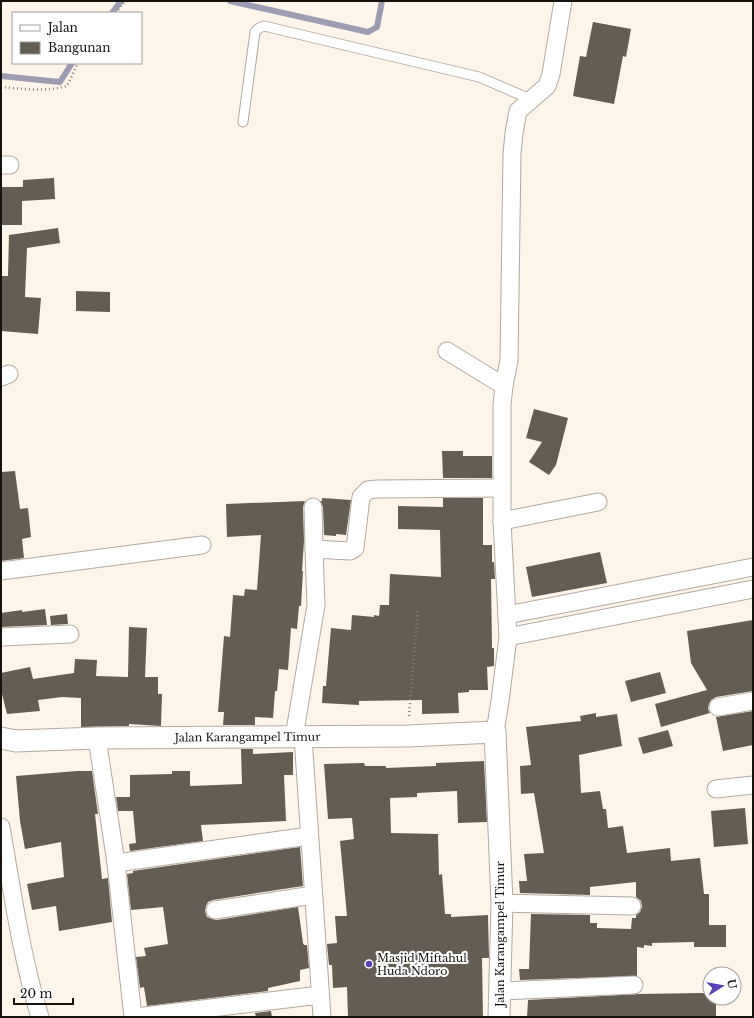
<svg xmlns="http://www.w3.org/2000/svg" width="754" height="1018" viewBox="0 0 754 1018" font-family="'Libre Baskerville',serif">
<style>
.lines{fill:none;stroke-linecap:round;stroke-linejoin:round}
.stream{stroke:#9e9cb2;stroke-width:6}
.building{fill:#645d54}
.service-casing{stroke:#b2aaa0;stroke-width:11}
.minor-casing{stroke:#b2aaa0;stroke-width:19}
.tertiary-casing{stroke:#b2aaa0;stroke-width:23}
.path{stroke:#868079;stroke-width:2.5;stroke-dasharray:1 3;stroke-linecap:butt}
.service{stroke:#fff;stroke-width:9}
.minor{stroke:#fff;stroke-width:17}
.tertiary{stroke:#fff;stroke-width:21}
.poi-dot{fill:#5b41b9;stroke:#fff;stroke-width:1.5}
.labels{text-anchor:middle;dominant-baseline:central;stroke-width:4;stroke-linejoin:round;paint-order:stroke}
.street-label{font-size:11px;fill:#15120e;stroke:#fff}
.poi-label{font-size:11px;fill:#15120e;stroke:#fff;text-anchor:start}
</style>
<rect width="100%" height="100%" fill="#fdf5ea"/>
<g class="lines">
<g class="stream">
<polyline points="230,1 368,32 377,27 382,1"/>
<polyline points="112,13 121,1"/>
<polyline points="1,76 60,82 72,63"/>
</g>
</g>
<g class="building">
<polygon points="593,22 631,29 626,57 623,56 614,104 573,96 580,56 586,57"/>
<polygon points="54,178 55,199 22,201 22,225 1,225 1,187 23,187 23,180"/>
<polygon points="58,228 60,243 27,248 25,297 41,298 38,334 1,331 1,276 8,276 9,235"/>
<polygon points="76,291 110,292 110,312 76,311"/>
<polygon points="534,409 568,418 556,465 549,475 529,462 542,442 526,438"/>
<polygon points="442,451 463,451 463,456 492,456 492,478 443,478"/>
<polygon points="15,471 20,509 28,508 31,537 22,539 24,558 1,561 1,472"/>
<polygon points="322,498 351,500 346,535 336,534 336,536 324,535 323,507 320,501 322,501"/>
<polygon points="443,498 483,498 483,545 492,545 492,562 494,562 495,579 491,579 492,648 494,648 494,666 487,667 488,690 469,690 469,692 458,693 459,713 422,714 422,700 359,701 359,705 322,703 323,686 326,686 331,628 351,630 352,615 374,617 374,615 379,616 380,605 389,605 390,574 441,577 440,530 398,529 398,506 443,507"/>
<polygon points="305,501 303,507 304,541 302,571 303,571 301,606 299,606 297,629 291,628 288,670 279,669 277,691 275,691 273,718 255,717 255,725 223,725 224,712 218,712 224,636 230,637 233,595 244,596 245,589 257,590 261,535 227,537 226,504"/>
<polygon points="600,552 607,583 532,597 526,567"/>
<polygon points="45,609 47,625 1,627 1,613 22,610 22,612"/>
<polygon points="67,614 68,624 51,625 50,616"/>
<polygon points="753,620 753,691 716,697 711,700 709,704 708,709 710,713 661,727 655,704 707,690 691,663 687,631"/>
<polygon points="129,627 147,628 145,677 158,677 158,694 162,694 161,726 129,724 129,726 81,727 81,698 62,697 38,700 40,711 7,714 1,690 1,673 30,667 33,679 74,673 75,659 97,660 96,676 128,677"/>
<polygon points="660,672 666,693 631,702 625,681"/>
<polygon points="753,711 753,745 723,751 716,717"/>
<polygon points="596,713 596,717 617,714 622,746 579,755 581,793 600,791 603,809 606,809 608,828 623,826 627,853 670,848 671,861 700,858 704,894 709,894 709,925 726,925 726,947 694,947 694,942 652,943 652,946 644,945 644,948 637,947 637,976 520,980 519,969 529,969 531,914 590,915 590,923 597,923 597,928 631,929 632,918 636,918 636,915 640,912 642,907 641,901 636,897 636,882 590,887 590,895 520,893 519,881 527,881 524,854 544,853 534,793 521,794 520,766 531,765 526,727 581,721 580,716"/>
<polygon points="668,730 673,746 643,754 638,738"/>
<polygon points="241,749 253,749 253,754 293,752 293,775 284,775 286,821 201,825 203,841 130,851 129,844 136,843 133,811 118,811 116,797 130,797 130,775 172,774 172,771 190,771 190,786 242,784"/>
<polygon points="484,761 487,822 458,823 457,791 417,793 417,797 390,798 391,833 438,834 439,875 442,874 445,914 451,914 451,917 488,915 489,958 482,958 483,1017 348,1017 347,987 333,988 332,965 329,965 327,944 337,943 335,916 347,916 340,841 354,839 352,818 328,819 324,764 364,763 365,766 386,766 386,768 436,766 436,763"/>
<polygon points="77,771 92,771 98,814 95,814 102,879 108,878 112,922 59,931 56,906 32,910 27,884 64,877 61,842 25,849 20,821 16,776"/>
<polygon points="745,808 748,844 714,847 711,811"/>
<polygon points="300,847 303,886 213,900 208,902 206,906 205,911 207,917 212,919 217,920 298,907 303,943 304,945 307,945 309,968 300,970 300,981 268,988 268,991 147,1006 144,987 140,988 136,957 146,956 144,948 168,944 163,907 131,910 127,874 133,873 133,871"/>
<polygon points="702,993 710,994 710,998 716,998 716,1017 527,1017 528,1000 638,994"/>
<polygon points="271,1011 272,1017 256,1017 255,1013"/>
</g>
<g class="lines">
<defs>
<polyline id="service" points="243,122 255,32 259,28 264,26 479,77 530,99"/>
<g id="minor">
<polyline points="1,165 10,165"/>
<polyline points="447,351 504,386"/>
<polyline points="1,377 9,374"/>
<polyline points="313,507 314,549"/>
<polyline points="502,521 598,502"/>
<polyline points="1,571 202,545"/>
<polyline points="507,615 753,567"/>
<polyline points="1,637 70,634"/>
<polyline points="508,637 753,589"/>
<polyline points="718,707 753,701"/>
<polyline points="495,732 500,701 508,637 502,521 502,405 504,386 509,360 512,154 514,133 518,111 547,86 551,74 563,1"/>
<polyline points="294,737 316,605 314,549 350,551 355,548 361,497 368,490 377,489 502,488"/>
<polyline points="303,737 322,1017"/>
<polyline points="97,738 116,863 133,1017"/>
<polyline points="716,789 753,785"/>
<path d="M1 827C12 890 21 955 40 1017"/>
<polyline points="116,863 309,836"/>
<polyline points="502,903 632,906"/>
<polyline points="215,910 313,895"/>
<polyline points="500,991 634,985"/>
<polyline points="136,1017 320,995"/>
</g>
<g id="tertiary">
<path id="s1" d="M1 738 16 741 97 738 408 736 495 732 502 903 499 1017"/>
</g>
</defs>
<use href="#service" class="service-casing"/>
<use href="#minor" class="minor-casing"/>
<use href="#tertiary" class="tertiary-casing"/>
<g class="path">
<polyline points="116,13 125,1"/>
<path d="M1 87C22 89 47 92 67 86L78 63"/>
<polyline points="409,716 418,609"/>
</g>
<use href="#service" class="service"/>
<use href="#minor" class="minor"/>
<use href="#tertiary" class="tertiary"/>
</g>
<circle class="poi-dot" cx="369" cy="964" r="4"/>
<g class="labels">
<g class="street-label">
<text stroke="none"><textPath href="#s1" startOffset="247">Jalan Karangampel Timur</textPath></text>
<text transform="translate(500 934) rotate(-90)">Jalan Karangampel Timur</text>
</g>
<g class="poi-label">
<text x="377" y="958">Masjid Miftahul<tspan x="377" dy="13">Huda Ndoro</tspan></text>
</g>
</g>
<rect width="754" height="1018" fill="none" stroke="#15120e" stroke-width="4"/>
<rect x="12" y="12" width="130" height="52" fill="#ffffff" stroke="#a1a09f"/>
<rect x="20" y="25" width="20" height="6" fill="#ffffff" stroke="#a1a09f"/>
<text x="48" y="32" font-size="12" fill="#15120e">Jalan</text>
<rect x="20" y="42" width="20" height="12" fill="#645d54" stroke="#a1a09f"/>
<text x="48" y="52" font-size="12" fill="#15120e">Bangunan</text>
<g transform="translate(722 986) rotate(79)"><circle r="19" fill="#ffffff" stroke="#a1a09f"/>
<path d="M0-3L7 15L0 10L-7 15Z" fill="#5b41b9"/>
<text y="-6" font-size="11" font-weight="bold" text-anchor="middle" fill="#15120e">U</text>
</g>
<path d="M14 998v6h59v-6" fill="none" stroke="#15120e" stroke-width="2"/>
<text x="20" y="998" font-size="12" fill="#15120e" stroke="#ffffff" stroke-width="3" paint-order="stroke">20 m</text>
</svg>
